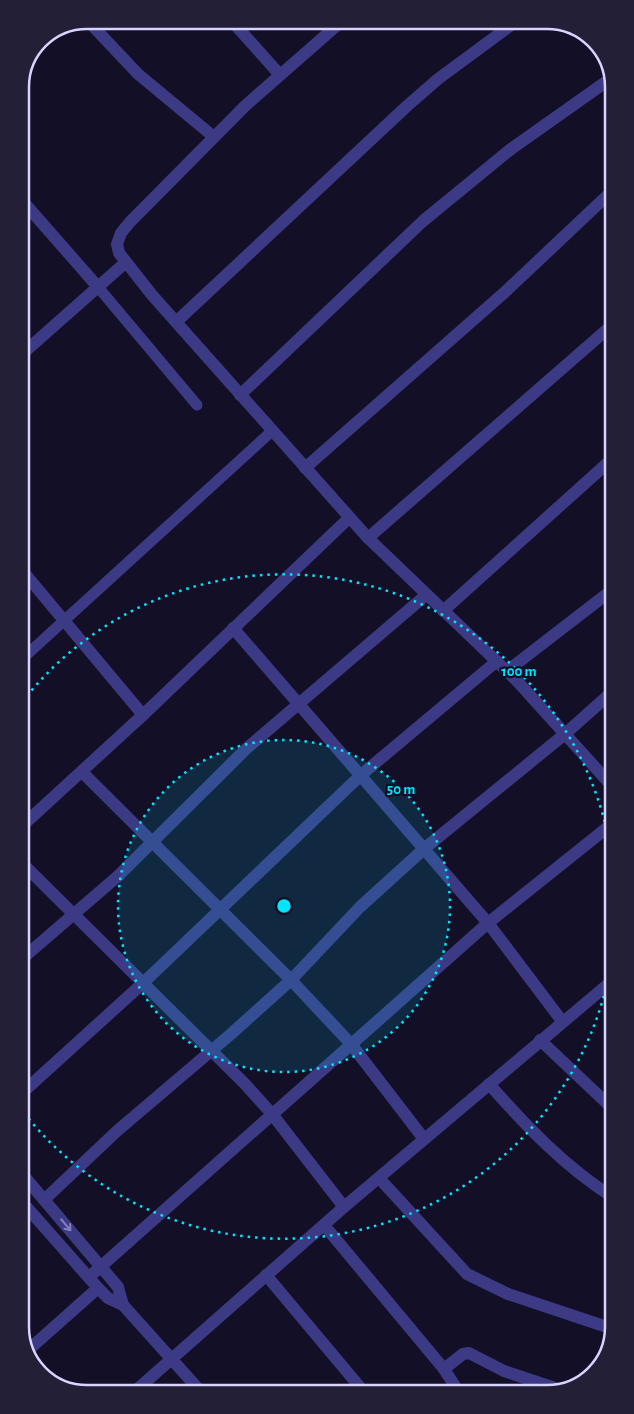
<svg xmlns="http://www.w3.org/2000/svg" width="634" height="1414" viewBox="0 0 634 1414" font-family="'Alegreya Sans',sans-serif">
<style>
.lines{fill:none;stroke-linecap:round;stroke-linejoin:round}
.lane{stroke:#3d3a85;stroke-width:11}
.street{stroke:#3d3a85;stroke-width:12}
.oneway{stroke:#837fbc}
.ring{fill:none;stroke:#00e5ff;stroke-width:2.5;stroke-dasharray:2.5 5}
.rim{fill:none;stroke:#d9d4ff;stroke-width:2.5}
.centre{fill:#00e5ff;stroke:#130f26;stroke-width:2.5}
.ring-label{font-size:15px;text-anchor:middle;font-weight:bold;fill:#00e5ff;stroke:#130f26;stroke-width:4.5;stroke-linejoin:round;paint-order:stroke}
</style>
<rect width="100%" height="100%" fill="#130f26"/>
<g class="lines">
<g class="lane">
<polyline points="98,287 197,405"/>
<polyline points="22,659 272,431"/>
</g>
<g class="street">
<polyline points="87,20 138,74 214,137"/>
<polyline points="231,20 280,75"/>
<polyline points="343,20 245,106 130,222 121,233 117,244 119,253 152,295 368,538 517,681 612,786"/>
<polyline points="20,198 98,287"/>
<polyline points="176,322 407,106 438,79 518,20"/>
<polyline points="21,355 125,263"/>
<polyline points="240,395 423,221 511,149 610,79"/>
<polyline points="305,468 505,292 611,192"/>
<polyline points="368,538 611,326"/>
<polyline points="21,569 143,715"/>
<polyline points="443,611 612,459"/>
<polyline points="233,628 488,923 562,1021"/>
<polyline points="507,671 612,590"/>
<polyline points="82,772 291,980 351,1044 424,1139"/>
<polyline points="22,826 143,715 349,518"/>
<polyline points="22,863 244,1083 272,1114 344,1207"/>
<polyline points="23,958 118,876 246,749 426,595"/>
<polyline points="540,1040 613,1109"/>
<path d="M489 1084C527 1127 565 1167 614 1198"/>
<polyline points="23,1092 142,984 361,775 497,661"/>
<polyline points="23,1175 118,1287 123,1305"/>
<polyline points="379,1178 467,1274 508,1294 613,1329"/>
<polyline points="45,1199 117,1131 231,1034 291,980 360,907 425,848 565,734 612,692"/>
<polyline points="23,1203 98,1288 108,1298 123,1305 202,1393"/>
<polyline points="324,1225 444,1369 458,1391"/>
<polyline points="266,1275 364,1392"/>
<polyline points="89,1277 488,923 613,823"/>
<polyline points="26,1352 98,1288"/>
<polyline points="444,1369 463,1354 469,1353 504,1371 561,1390"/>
<polyline points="133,1393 344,1207 613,980"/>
</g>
</g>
<defs><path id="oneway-shaft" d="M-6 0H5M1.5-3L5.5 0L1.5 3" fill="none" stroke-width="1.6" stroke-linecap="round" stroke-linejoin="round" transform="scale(1.25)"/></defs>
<use class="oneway" href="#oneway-shaft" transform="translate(66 1225) rotate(50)"/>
<circle cx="284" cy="906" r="166" fill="#00e5ff" fill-opacity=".12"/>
<g class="ring">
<circle cx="284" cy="906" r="166"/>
<path d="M613 952A332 332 0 0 1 24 1113M22 702A332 332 0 0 1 612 857"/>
</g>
<path d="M0 0H634V1414H0ZM87 29H547A58 58 0 0 1 605 87V1327A58 58 0 0 1 547 1385H87A58 58 0 0 1 29 1327V87A58 58 0 0 1 87 29Z" fill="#231f37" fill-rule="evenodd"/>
<path class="rim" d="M87 29H547A58 58 0 0 1 605 87V1327A58 58 0 0 1 547 1385H87A58 58 0 0 1 29 1327V87A58 58 0 0 1 87 29Z"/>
<circle cx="284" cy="906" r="8" class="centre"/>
<g class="ring-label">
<text x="519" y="676">100 m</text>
<text x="401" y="794">50 m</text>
</g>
</svg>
